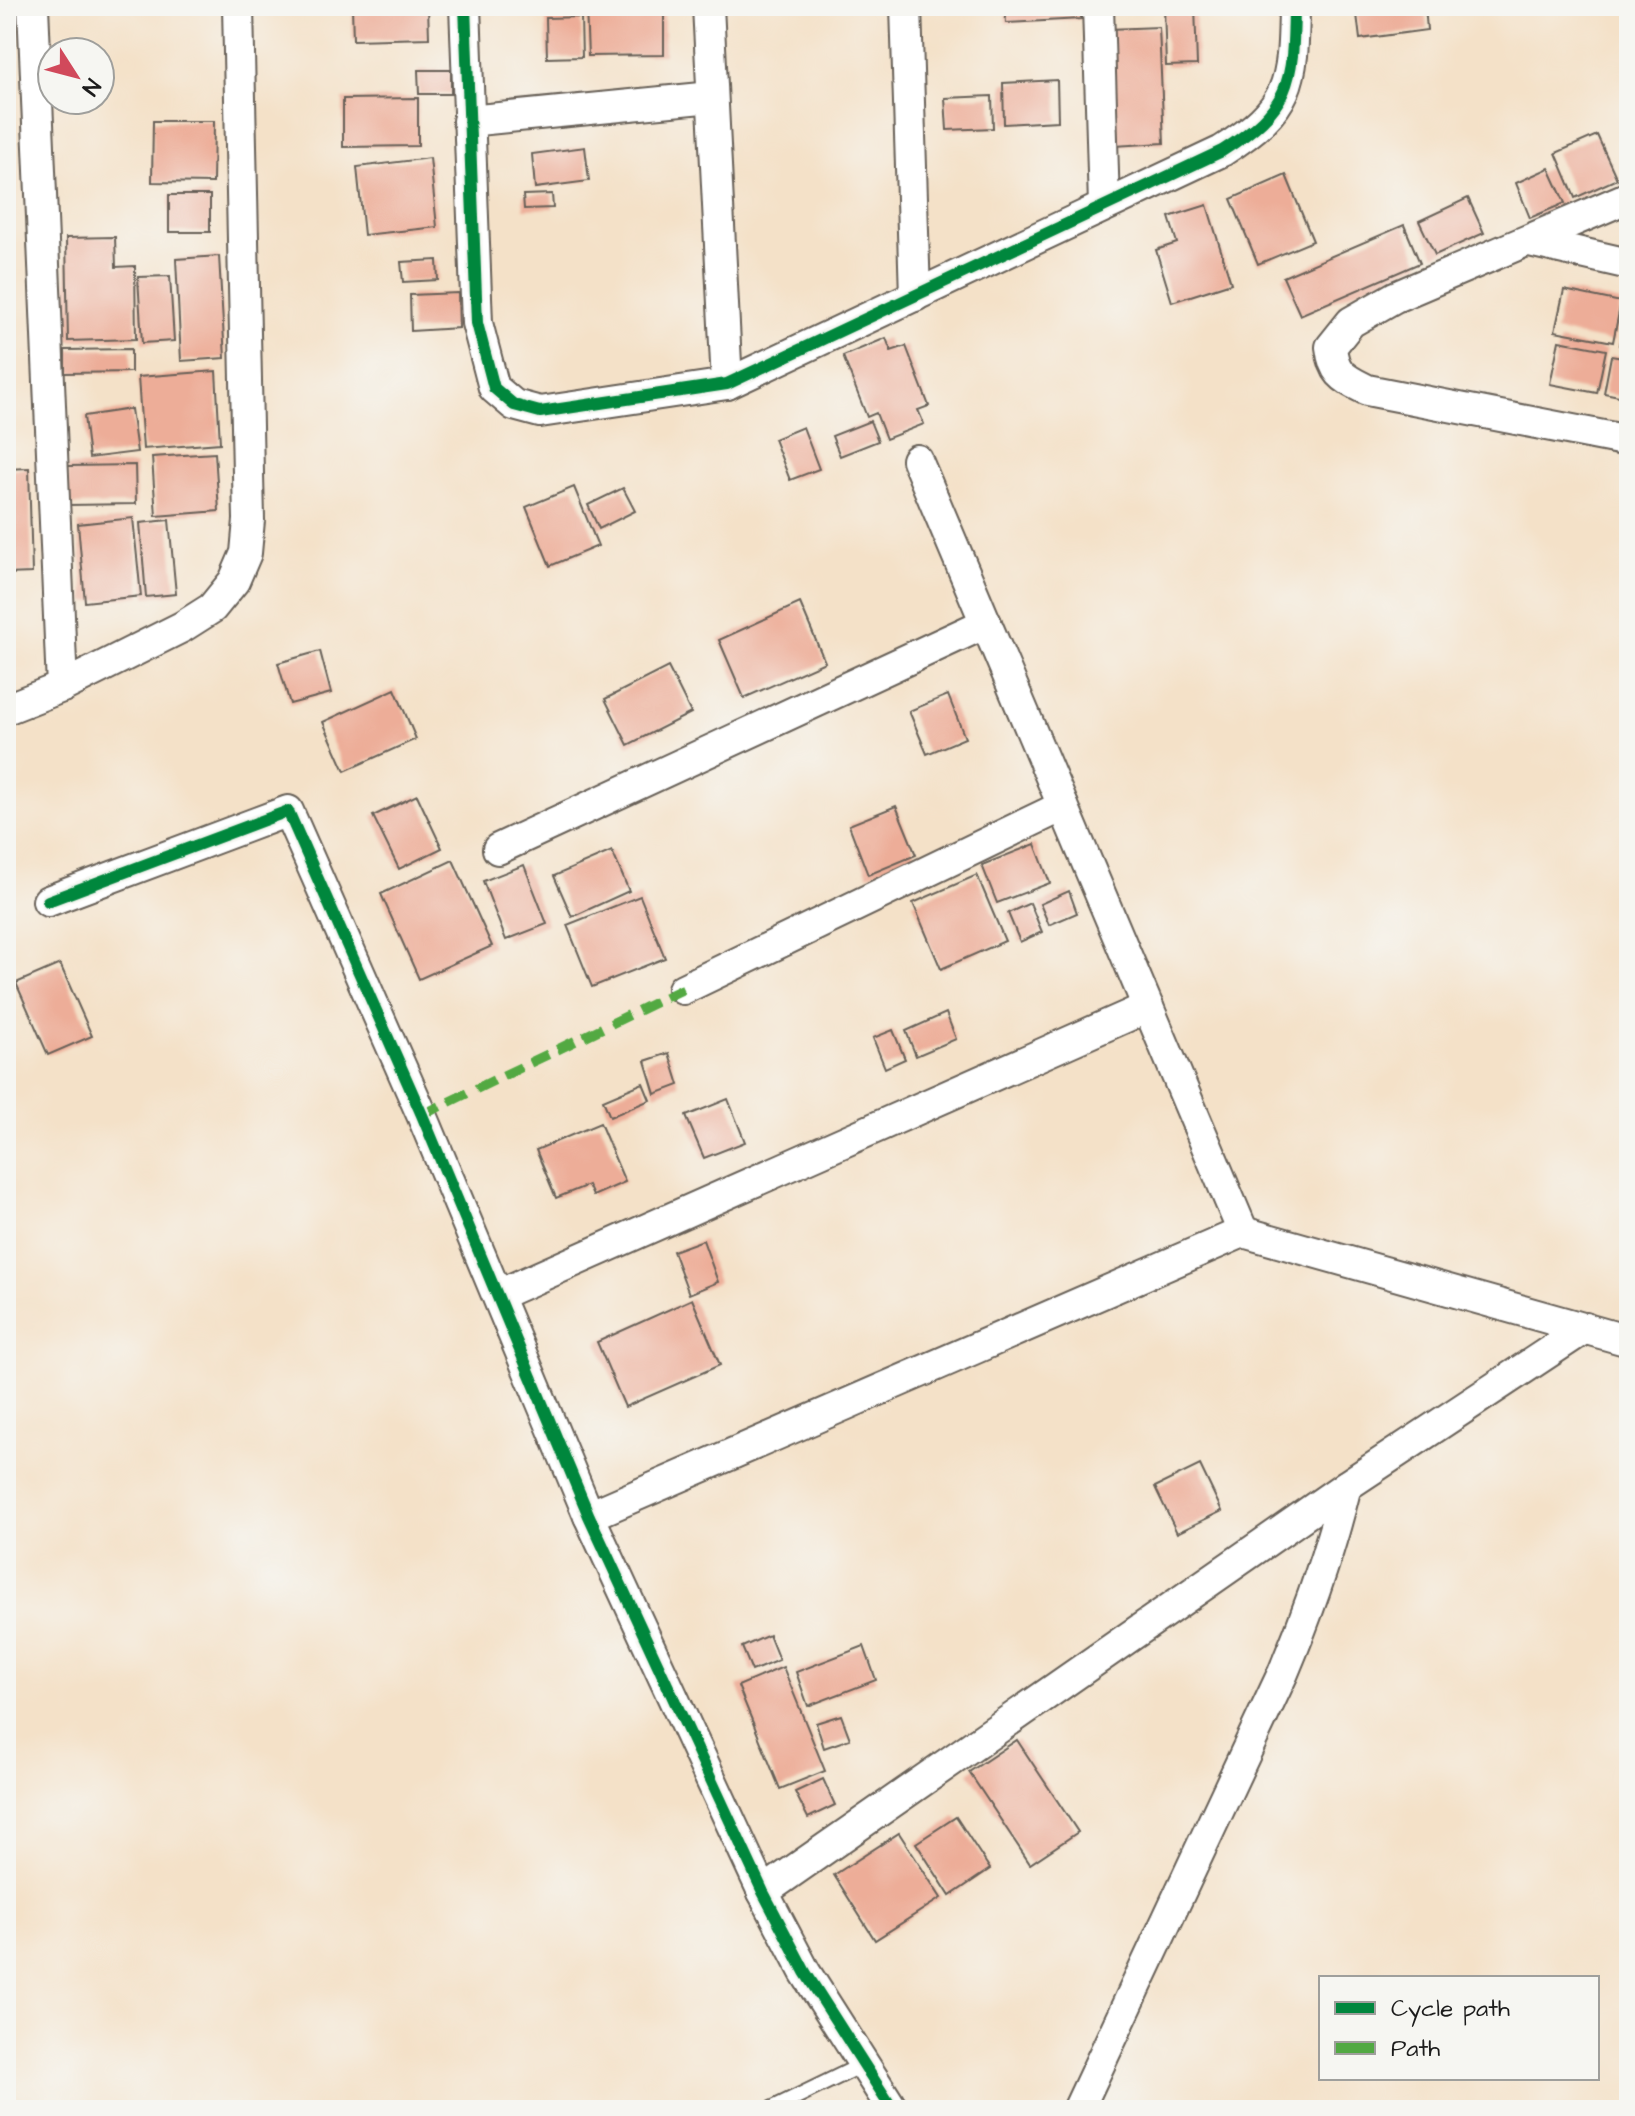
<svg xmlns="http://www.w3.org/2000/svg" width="1635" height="2116" viewBox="0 0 1635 2116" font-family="'Architects Daughter',sans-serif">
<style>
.building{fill:#edad98}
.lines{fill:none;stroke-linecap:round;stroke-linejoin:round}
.lane-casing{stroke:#686158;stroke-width:18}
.street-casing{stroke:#686158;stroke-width:34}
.lane{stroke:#fff;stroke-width:14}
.street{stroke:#fff;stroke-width:30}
.quiet{stroke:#52a943;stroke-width:10;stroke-dasharray:20 10;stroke-linecap:butt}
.cycleway-casing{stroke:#f6f6f2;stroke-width:17}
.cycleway{stroke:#00873e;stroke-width:12}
</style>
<rect width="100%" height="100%" fill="#f6f6f2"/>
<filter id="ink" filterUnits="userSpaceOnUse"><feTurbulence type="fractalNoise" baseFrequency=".0125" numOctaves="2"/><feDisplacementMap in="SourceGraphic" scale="16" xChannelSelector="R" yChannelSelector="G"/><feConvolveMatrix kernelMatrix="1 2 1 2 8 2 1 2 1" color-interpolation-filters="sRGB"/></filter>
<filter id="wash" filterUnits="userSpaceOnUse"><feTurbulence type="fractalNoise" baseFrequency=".006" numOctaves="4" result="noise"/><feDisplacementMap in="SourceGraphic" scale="32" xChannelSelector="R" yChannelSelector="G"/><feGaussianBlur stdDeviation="1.8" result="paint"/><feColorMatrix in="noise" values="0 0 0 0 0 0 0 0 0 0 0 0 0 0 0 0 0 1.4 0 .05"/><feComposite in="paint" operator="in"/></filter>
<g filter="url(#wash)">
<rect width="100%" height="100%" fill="#f4e1c8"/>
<g id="blocks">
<g class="building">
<rect x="6" y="6" width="5" height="31"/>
<polygon points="352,6 428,6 429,38 353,40"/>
<polygon points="586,6 664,6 664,55 588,56"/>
<polygon points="1005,6 1081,6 1081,19 1006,23"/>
<polygon points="1164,6 1195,6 1197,65 1166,66"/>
<polygon points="1356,6 1425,6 1427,30 1360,39"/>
<polygon points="581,17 582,57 547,58 546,18"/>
<polygon points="1159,27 1164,143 1114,146 1109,29"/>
<polygon points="418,70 451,70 451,94 419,94"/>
<polygon points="1057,80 1058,121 1004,124 1003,83"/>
<polygon points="992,96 993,128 947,130 945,98"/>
<polygon points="418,98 418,146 343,147 343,99"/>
<polygon points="153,121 214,121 213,183 152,182"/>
<polygon points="1597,135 1617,179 1575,198 1556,153"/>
<polygon points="585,147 589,181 535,188 532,154"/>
<polygon points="430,158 437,227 364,235 357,167"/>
<polygon points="1549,168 1565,203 1530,218 1516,183"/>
<polygon points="1286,175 1313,241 1258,264 1231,199"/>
<polygon points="552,194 553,208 524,209 523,195"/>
<rect x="169" y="195" width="41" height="37"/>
<polygon points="1468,198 1484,233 1435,255 1419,221"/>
<polygon points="1207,205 1231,283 1172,302 1156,250 1177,243 1169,217"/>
<polygon points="1404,225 1420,263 1300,315 1283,277"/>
<polygon points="115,237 116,267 135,266 136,339 68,341 66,238"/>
<polygon points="219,256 225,358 181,361 176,259"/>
<polygon points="437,260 438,280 403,282 401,262"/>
<polygon points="170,276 174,341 142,343 138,277"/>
<polygon points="1564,290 1621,302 1613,342 1555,331"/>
<polygon points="458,293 459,328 411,331 410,295"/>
<polygon points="1628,303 1629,303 1629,347 1619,345"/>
<polygon points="886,338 891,351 906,346 929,406 918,410 924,424 886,439 876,413 867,417 843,356"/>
<polygon points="1559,341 1606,350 1597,393 1550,384"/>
<polygon points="131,349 131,372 65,373 65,350"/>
<polygon points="1611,356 1629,359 1629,398 1604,393"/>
<polygon points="216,371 220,443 143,449 138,377"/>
<polygon points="131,409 137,452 89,458 84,416"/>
<polygon points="870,421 878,441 840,456 832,436"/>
<polygon points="803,427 819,469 790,480 774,439"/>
<polygon points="215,453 219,511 156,516 152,457"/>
<polygon points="135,465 136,504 68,505 68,466"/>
<polygon points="29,468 32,573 6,574 6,469"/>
<polygon points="574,487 598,546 550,566 526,507"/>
<polygon points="623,488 635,511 599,529 588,505"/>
<polygon points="133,518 141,596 85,602 78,524"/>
<polygon points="169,520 176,594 146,597 140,523"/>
<polygon points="800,603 825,662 744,698 719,640"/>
<polygon points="320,651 331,693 290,704 278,663"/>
<polygon points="668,667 691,713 628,745 605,699"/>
<polygon points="395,689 416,739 345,771 323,722"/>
<polygon points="948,695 965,738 927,754 909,711"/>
<polygon points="417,795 442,848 399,869 373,816"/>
<polygon points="896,806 916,855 868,875 849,825"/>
<polygon points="1035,844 1050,883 997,903 982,865"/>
<polygon points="612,851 629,891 572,917 554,876"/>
<polygon points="453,860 492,946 419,979 381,894"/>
<polygon points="524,865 547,924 506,940 483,881"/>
<polygon points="977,875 1005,941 941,969 913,903"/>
<polygon points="1069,891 1077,913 1049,925 1040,904"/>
<polygon points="640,896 665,958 592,987 567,925"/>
<polygon points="1030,903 1042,932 1020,942 1008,913"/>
<polygon points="60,964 92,1036 48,1055 16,983"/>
<polygon points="946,1013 956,1039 916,1056 906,1031"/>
<polygon points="893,1030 905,1059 885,1068 873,1038"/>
<polygon points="669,1053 679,1085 655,1094 645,1061"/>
<polygon points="643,1083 650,1100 610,1117 603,1100"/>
<polygon points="728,1099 745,1142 704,1158 686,1116"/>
<polygon points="600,1123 625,1182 593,1196 588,1185 556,1198 536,1150"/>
<polygon points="703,1240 718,1282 689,1294 673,1251"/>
<polygon points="692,1299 720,1365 625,1407 597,1342"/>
<polygon points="1200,1465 1222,1511 1177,1533 1155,1487"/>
<polygon points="769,1635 779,1660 752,1671 742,1647"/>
<polygon points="864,1646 876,1680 808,1706 796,1672"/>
<polygon points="783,1667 825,1771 780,1789 738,1686"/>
<polygon points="841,1715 850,1739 824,1748 816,1723"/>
<polygon points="1017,1740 1078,1832 1030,1864 969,1772"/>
<polygon points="823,1779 835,1805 808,1818 795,1792"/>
<polygon points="956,1817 990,1869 950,1896 916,1843"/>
<polygon points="899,1833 941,1898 875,1940 834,1875"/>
</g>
</g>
</g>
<g filter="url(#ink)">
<use href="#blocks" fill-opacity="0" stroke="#686158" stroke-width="2"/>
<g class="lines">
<defs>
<polyline id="lane" points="769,2110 862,2065"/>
<g id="street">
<polyline points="33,6 62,687"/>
<path d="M465 6 477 323 494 388 514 405 540 412 727 384 1222 151C1291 107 1293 84 1294 6"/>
<polyline points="708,6 727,384"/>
<polyline points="906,6 915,296"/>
<polyline points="1098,6 1104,206"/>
<polyline points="468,121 712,97"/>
<path d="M1629 197 1395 297 1351 322 1331 347C1334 375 1344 378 1367 390L1629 441"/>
<polyline points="1529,241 1629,264"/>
<polyline points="917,460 1243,1232"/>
<polyline points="6,709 62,687 182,627 212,608 234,581 246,553 249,520 238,6"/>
<polyline points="498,849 986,623"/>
<polyline points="48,901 288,811 422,1115 589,1516 763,1892 805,1972 893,2110"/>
<polyline points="683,989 1063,806"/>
<polyline points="498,1295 1148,1007"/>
<polyline points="589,1516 1243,1232 1629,1341"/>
<polyline points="763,1892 1346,1486 1585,1328"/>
<path d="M1078 2110 1283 1673C1309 1611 1330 1551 1346 1486"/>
</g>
</defs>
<use href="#lane" class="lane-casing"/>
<use href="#street" class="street-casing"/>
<use href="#lane" class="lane"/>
<use href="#street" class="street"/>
<polyline class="quiet" points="422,1115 683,989"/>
<defs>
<g id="cycleway">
<path d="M465 6 477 323 494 388 514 405 540 412 727 384 1222 151C1291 107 1293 84 1294 6"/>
<polyline points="48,901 288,811 422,1115 589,1516 763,1892 805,1972 893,2110"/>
</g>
</defs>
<use href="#cycleway" class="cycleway-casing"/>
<use href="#cycleway" class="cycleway"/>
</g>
</g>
<rect width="1635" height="2116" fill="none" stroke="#f6f6f2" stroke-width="32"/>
<rect x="1319" y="1976" width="280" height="104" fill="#f6f6f2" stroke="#9f9f9c" stroke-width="2"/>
<rect x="1335" y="2002" width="40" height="12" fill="#00873e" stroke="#9f9f9c" stroke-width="2"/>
<text x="1391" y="2016" font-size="24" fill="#1c1c1c">Cycle path</text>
<rect x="1335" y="2042" width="40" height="12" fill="#52a943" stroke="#9f9f9c" stroke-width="2"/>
<text x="1391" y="2056" font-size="24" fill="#1c1c1c">Path</text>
<g transform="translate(76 76) rotate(126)"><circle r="38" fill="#f6f6f2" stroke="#9f9f9c" stroke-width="2"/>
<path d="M0-6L14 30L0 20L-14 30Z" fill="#d1495b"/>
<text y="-12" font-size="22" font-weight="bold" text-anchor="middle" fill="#1c1c1c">N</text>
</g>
</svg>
